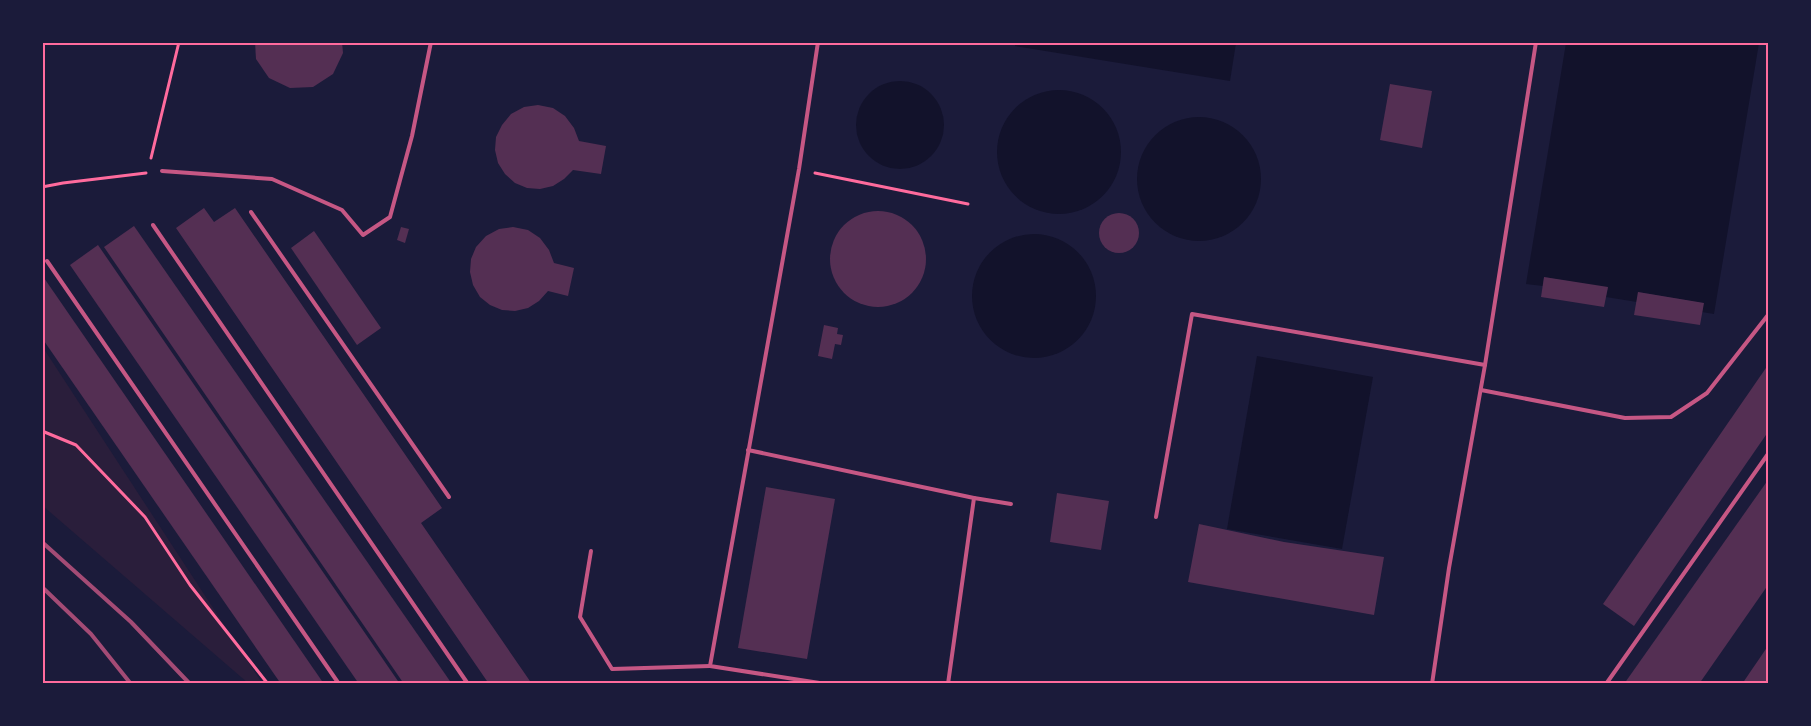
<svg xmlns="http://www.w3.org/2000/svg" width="1811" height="726" viewBox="0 0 1811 726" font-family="'IBM Plex Serif',serif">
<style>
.green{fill:#2a1e3b}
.water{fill:#12122b}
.building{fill:#542f53}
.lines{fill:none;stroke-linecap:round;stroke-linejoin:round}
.path{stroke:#ff6b9d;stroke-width:3}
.service{stroke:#c65784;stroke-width:4}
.rail{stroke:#a44b75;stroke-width:4}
.neatline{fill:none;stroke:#ff6b9d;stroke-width:2}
</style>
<rect width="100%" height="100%" fill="#1b1b3a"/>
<polygon class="green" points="42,346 262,683 248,683 43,506"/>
<g class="water">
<polygon points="1015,43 1015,42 1236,43 1230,81 1015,46"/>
<polygon points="1566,43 1759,43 1714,314 1702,312 1703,303 1638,292 1637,302 1606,297 1608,288 1544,277 1543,286 1526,284"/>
<circle cx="900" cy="125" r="44"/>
<circle cx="1059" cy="152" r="62"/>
<circle cx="1199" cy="179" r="62"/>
<circle cx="1034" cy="296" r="62"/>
<polygon points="1257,356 1373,377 1342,549 1227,529"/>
</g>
<g class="building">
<polygon points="255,42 342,42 343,53 333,74 313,87 290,88 269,78 256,59"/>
<polygon points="1390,84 1432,91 1422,148 1380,140"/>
<polygon points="538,105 553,108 565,116 574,128 579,141 606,146 601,174 573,170 564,179 553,186 540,189 527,188 515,183 505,174 498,163 495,150 496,137 502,125 511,114 524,107"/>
<polygon points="204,208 214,222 235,208 442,508 421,523 532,684 489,684 176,228"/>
<circle cx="878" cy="259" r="48"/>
<circle cx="1119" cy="233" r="20"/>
<polygon points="134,226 452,684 404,684 104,247"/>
<polygon points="401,227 409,229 405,243 397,240"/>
<polygon points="513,227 528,230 540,238 549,250 554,263 574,268 568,296 548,291 539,301 528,308 515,311 502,310 490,305 480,297 473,285 470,272 471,259 476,247 486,236 499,229"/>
<polygon points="314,231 381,328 357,345 291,248"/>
<polygon points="98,245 400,684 359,684 70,265"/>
<polygon points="42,275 324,684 281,684 42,338"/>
<polygon points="1544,277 1608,287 1604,307 1541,297"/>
<polygon points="1638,292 1704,303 1700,325 1634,315"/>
<polygon points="824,325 838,328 837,334 843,335 841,345 835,344 832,359 818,356"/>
<polygon points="1768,365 1768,432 1634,626 1603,604"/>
<polygon points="1768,480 1768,585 1699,684 1624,684"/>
<polygon points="766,487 835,499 807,659 738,648"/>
<polygon points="1057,493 1109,501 1101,550 1050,542"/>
<polygon points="1199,524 1284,542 1384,557 1374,615 1188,582"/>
<polygon points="1768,646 1768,684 1742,684"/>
</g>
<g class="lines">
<g class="path">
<polyline points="151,158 179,42"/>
<polyline points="815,173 968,204"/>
<polyline points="42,187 63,183 146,173"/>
<polyline points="42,431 76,445 145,517 190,585 268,684"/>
</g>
<g class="service">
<polyline points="818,42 799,169 710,666 826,684"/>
<polyline points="162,171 272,179 342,210 363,235 390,217 412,136 431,42"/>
<polyline points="251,212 449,497"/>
<polyline points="153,225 468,684"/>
<polyline points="47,261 339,684"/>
<polyline points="1485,365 1536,42"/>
<polyline points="1481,390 1625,418 1671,417 1707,393 1768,315"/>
<polyline points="748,450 974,498 948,684"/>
<polyline points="974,498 1011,504"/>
<polyline points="1156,517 1192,314 1485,365 1449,568 1432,684"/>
<polyline points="591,551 580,617 612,669 710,666"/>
<polyline points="1606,684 1768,454"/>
</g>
<g class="rail">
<polyline points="42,542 131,622 190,684"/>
<polyline points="42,587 91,634 131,684"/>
</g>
</g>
<rect width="1811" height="726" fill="none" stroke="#1b1b3a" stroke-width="88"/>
<rect x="44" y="44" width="1723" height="638" class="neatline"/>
</svg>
